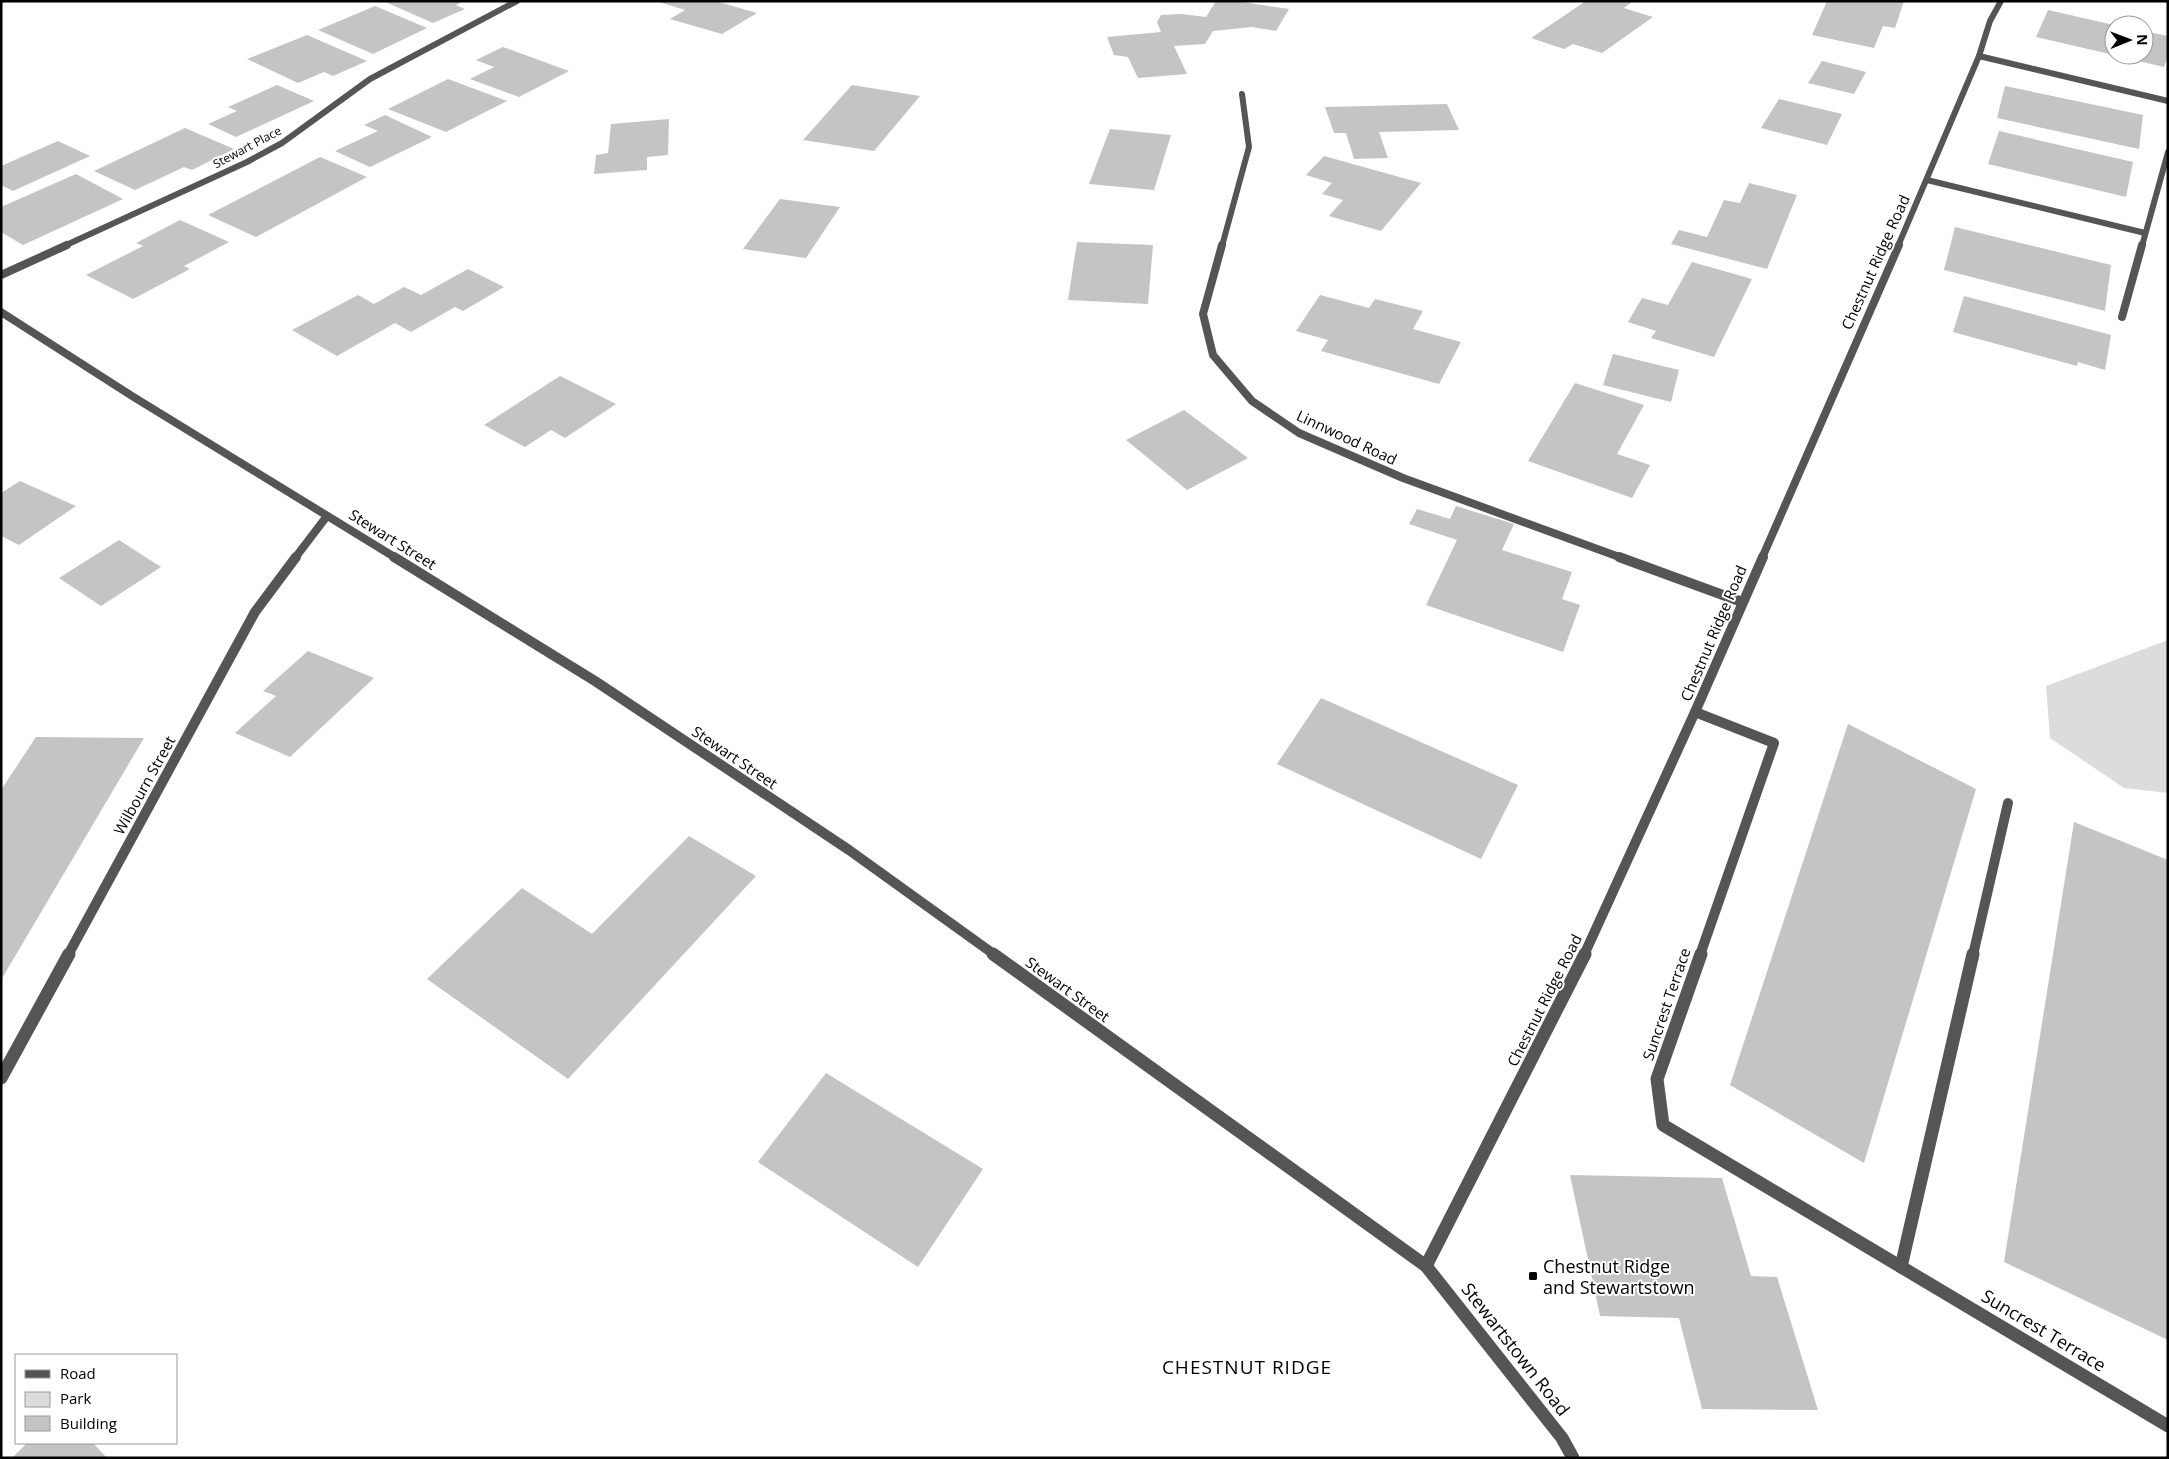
<svg xmlns="http://www.w3.org/2000/svg" width="2169" height="1459" viewBox="0 0 2169 1459" font-family="'Open Sans',sans-serif">
<style>
.green{fill:#dcdcdc}
.building{fill:#c4c4c4}
.lines{fill:none;stroke-linecap:round;stroke-linejoin:round}
.service-far3{stroke:#555;stroke-width:6}
.service-far2{stroke:#555;stroke-width:8}
.service-far1{stroke:#555;stroke-width:10}
.service{stroke:#555;stroke-width:13}
.minor-far3{stroke:#555;stroke-width:6}
.minor-far2{stroke:#555;stroke-width:8}
.minor-far1{stroke:#555;stroke-width:10}
.minor{stroke:#555;stroke-width:13}
.tertiary-far3{stroke:#555;stroke-width:6}
.tertiary-far2{stroke:#555;stroke-width:8}
.tertiary-far1{stroke:#555;stroke-width:10}
.tertiary{stroke:#555;stroke-width:13}
.poi-dot{fill:#000;stroke:#fff;stroke-width:2}
.labels{text-anchor:middle;dominant-baseline:central;stroke-width:4;stroke-linejoin:round;paint-order:stroke}
.far-street-label{font-size:12px;fill:#000;stroke:#fff}
.street-label{font-size:15px;fill:#000;stroke:#fff}
.near-poi-label{font-size:18px;fill:#000;stroke:#fff;text-anchor:start}
.near-street-label{font-size:18px;fill:#000;stroke:#fff}
.near-neighbourhood-label{font-size:19px;letter-spacing:1px;fill:#000;stroke:#fff}
</style>
<rect width="100%" height="100%" fill="#fff"/>
<polygon class="green" points="2168,640 2168,793 2124,788 2050,738 2046,686"/>
<g class="building">
<polygon points="383,1 464,1 456,5 465,9 433,23"/>
<polygon points="656,1 715,1 757,13 722,34 670,19 685,10"/>
<polygon points="1216,1 1235,1 1289,9 1276,31 1252,27 1213,31 1205,44 1174,46 1187,74 1138,78 1128,57 1114,55 1107,37 1161,32 1157,22 1161,15 1181,14 1206,17"/>
<polygon points="1586,1 1628,1 1632,2 1624,8 1653,17 1602,53 1573,44 1564,49 1531,38"/>
<polygon points="1827,1 1904,1 1895,28 1883,26 1874,48 1812,35"/>
<polygon points="375,6 427,28 373,54 318,30"/>
<polygon points="2048,10 2114,25 2114,55 2036,37"/>
<polygon points="2144,31 2168,36 2168,56 2164,67 2117,56 2144,55"/>
<polygon points="307,35 367,61 333,76 324,72 298,83 247,59"/>
<polygon points="503,47 569,71 519,97 470,79 494,67 476,60"/>
<polygon points="1822,61 1866,72 1854,94 1808,83"/>
<polygon points="448,79 507,101 446,132 388,109"/>
<polygon points="277,85 314,101 236,137 208,124 237,111 228,107"/>
<polygon points="852,85 920,96 874,151 803,140"/>
<polygon points="2005,86 2143,115 2139,149 1997,118"/>
<polygon points="1779,99 1842,114 1827,145 1761,128"/>
<polygon points="1447,104 1459,130 1379,132 1388,158 1354,159 1346,133 1334,133 1325,107"/>
<polygon points="385,115 432,137 370,167 335,151 378,131 364,125"/>
<polygon points="669,119 668,155 647,157 647,170 594,174 596,155 608,153 611,124"/>
<polygon points="185,128 234,149 192,170 184,167 135,190 94,171"/>
<polygon points="1110,129 1171,135 1154,190 1089,184"/>
<polygon points="1999,131 2133,162 2126,197 1988,164"/>
<polygon points="58,141 90,156 13,191 1,185 1,166"/>
<polygon points="1324,156 1421,183 1381,231 1329,216 1343,200 1322,194 1332,183 1306,175"/>
<polygon points="320,157 367,177 256,237 208,215"/>
<polygon points="76,174 123,199 23,245 1,232 1,207"/>
<polygon points="1749,183 1797,195 1767,269 1671,244 1679,230 1707,237 1724,200 1740,203"/>
<polygon points="780,199 840,207 806,258 743,249"/>
<polygon points="180,220 229,242 184,266 190,269 133,299 86,275 143,246 136,243"/>
<polygon points="1955,227 2111,265 2105,311 1944,270"/>
<polygon points="1077,242 1153,245 1148,304 1068,300"/>
<polygon points="1692,262 1752,279 1714,357 1651,338 1656,331 1628,322 1642,298 1668,305"/>
<polygon points="468,269 504,287 463,311 455,307 411,332 395,323 337,356 292,330 358,295 374,304 404,287 421,295"/>
<polygon points="1320,295 1369,308 1375,299 1423,311 1413,329 1461,342 1439,384 1321,351 1328,340 1296,331"/>
<polygon points="1964,296 2111,335 2105,370 2078,362 2077,366 1953,332"/>
<polygon points="1613,354 1679,370 1671,402 1603,385"/>
<polygon points="560,376 616,404 565,438 551,430 525,447 484,425"/>
<polygon points="1575,383 1644,405 1617,454 1650,465 1632,498 1528,461"/>
<polygon points="1184,410 1248,458 1187,490 1126,440"/>
<polygon points="20,481 76,506 19,545 1,536 1,493"/>
<polygon points="1456,506 1514,524 1502,550 1572,572 1562,599 1580,605 1563,652 1426,605 1457,540 1409,524 1417,509 1450,519"/>
<polygon points="119,540 161,567 101,606 59,578"/>
<polygon points="308,651 374,678 290,757 235,733 276,696 263,691"/>
<polygon points="1321,698 1518,785 1481,859 1277,764"/>
<polygon points="1848,724 1976,789 1864,1163 1730,1085"/>
<polygon points="36,737 144,738 1,980 1,790"/>
<polygon points="2074,822 2168,860 2168,1340 2004,1262"/>
<polygon points="689,836 756,876 568,1079 427,979 522,888 592,934"/>
<polygon points="826,1073 983,1169 918,1267 758,1162"/>
<polygon points="1570,1175 1722,1178 1751,1276 1777,1277 1818,1410 1702,1409 1679,1318 1600,1316"/>
<polygon points="27,1443 93,1443 107,1458 12,1458"/>
</g>
<g class="lines">
<g class="service-far3">
<polyline points="1979,56 2168,101"/>
<polyline points="1927,180 2145,233"/>
<polyline points="2142,246 2168,152"/>
</g>
<polyline class="service-far2" points="2122,317 2142,245"/>
<g class="service-far1">
<polyline points="1695,712 1774,743 1700,955"/>
<polyline points="1973,955 2008,803"/>
</g>
<g class="service">
<polyline points="1701,954 1657,1079 1663,1125 2168,1426"/>
<polyline points="1901,1267 1973,954"/>
</g>
<g class="minor-far3">
<polyline points="64,246 247,162 282,143 370,79 517,1"/>
<polyline points="1222,246 1249,147 1242,94"/>
</g>
<g class="minor-far2">
<polyline points="1222,245 1203,314 1213,355 1252,401 1299,433 1403,478 1622,558"/>
<polyline points="1,275 67,245"/>
<polyline points="295,558 327,516"/>
</g>
<g class="minor-far1">
<polyline points="1619,557 1742,602"/>
<polyline points="68,955 255,612 296,557"/>
</g>
<polyline class="minor" points="1,1078 69,954"/>
<polyline class="tertiary-far3" points="1898,246 1979,56 1990,21 2001,1"/>
<g class="tertiary-far2">
<polyline points="1,312 132,396 396,558"/>
<polyline points="1762,558 1899,245"/>
</g>
<g class="tertiary-far1">
<polyline points="394,557 595,681 849,850 995,955"/>
<polyline points="1584,955 1695,712 1763,557"/>
</g>
<g class="tertiary">
<polyline points="993,954 1426,1266 1562,1438 1573,1458"/>
<polyline points="1426,1266 1585,954"/>
</g>
</g>
<rect class="poi-dot" x="1528" y="1271" width="10" height="10" rx="2.5"/>
<g class="labels">
<g class="far-street-label">
<text transform="translate(247 147) rotate(-28)">Stewart Place</text>
</g>
<g class="street-label">
<text transform="translate(1875 262) rotate(-66)">Chestnut Ridge Road</text>
<text transform="translate(1347 437) rotate(25)">Linnwood Road</text>
<text transform="translate(393 539) rotate(32)">Stewart Street</text>
<text transform="translate(1713 633) rotate(-67)">Chestnut Ridge Road</text>
<text transform="translate(735 757) rotate(34)">Stewart Street</text>
<text transform="translate(144 785) rotate(-61)">Wilbourn Street</text>
<text transform="translate(1068 989) rotate(36)">Stewart Street</text>
<text transform="translate(1544 1000) rotate(-63)">Chestnut Ridge Road</text>
<text transform="translate(1666 1004) rotate(-71)">Suncrest Terrace</text>
</g>
<g class="near-poi-label">
<text x="1543" y="1266">Chestnut Ridge<tspan x="1543" dy="21">and Stewartstown</tspan></text>
</g>
<g class="near-street-label">
<text transform="translate(2044 1330) rotate(31)">Suncrest Terrace</text>
<text transform="translate(1516 1349) rotate(52)">Stewartstown Road</text>
</g>
<g class="near-neighbourhood-label">
<text x="1247" y="1367">CHESTNUT RIDGE</text>
</g>
</g>
<rect width="2169" height="1459" fill="none" stroke="#000000" stroke-width="5"/>
<rect x="15" y="1354" width="162" height="90" fill="#ffffff" stroke="#999999"/>
<rect x="25" y="1370" width="25" height="8" fill="#555555" stroke="#999999"/>
<text x="60" y="1379" font-size="15" fill="#000000">Road</text>
<rect x="25" y="1392" width="25" height="15" fill="#dcdcdc" stroke="#999999"/>
<text x="60" y="1404" font-size="15" fill="#000000">Park</text>
<rect x="25" y="1416" width="25" height="15" fill="#c4c4c4" stroke="#999999"/>
<text x="60" y="1429" font-size="15" fill="#000000">Building</text>
<g transform="translate(2129 40) rotate(89)"><circle r="24" fill="#ffffff" stroke="#999999"/>
<path d="M0-4L9 19L0 12L-9 19Z" fill="#000000"/>
<text y="-8" font-size="14" font-weight="bold" text-anchor="middle" fill="#000000">N</text>
</g>
</svg>
